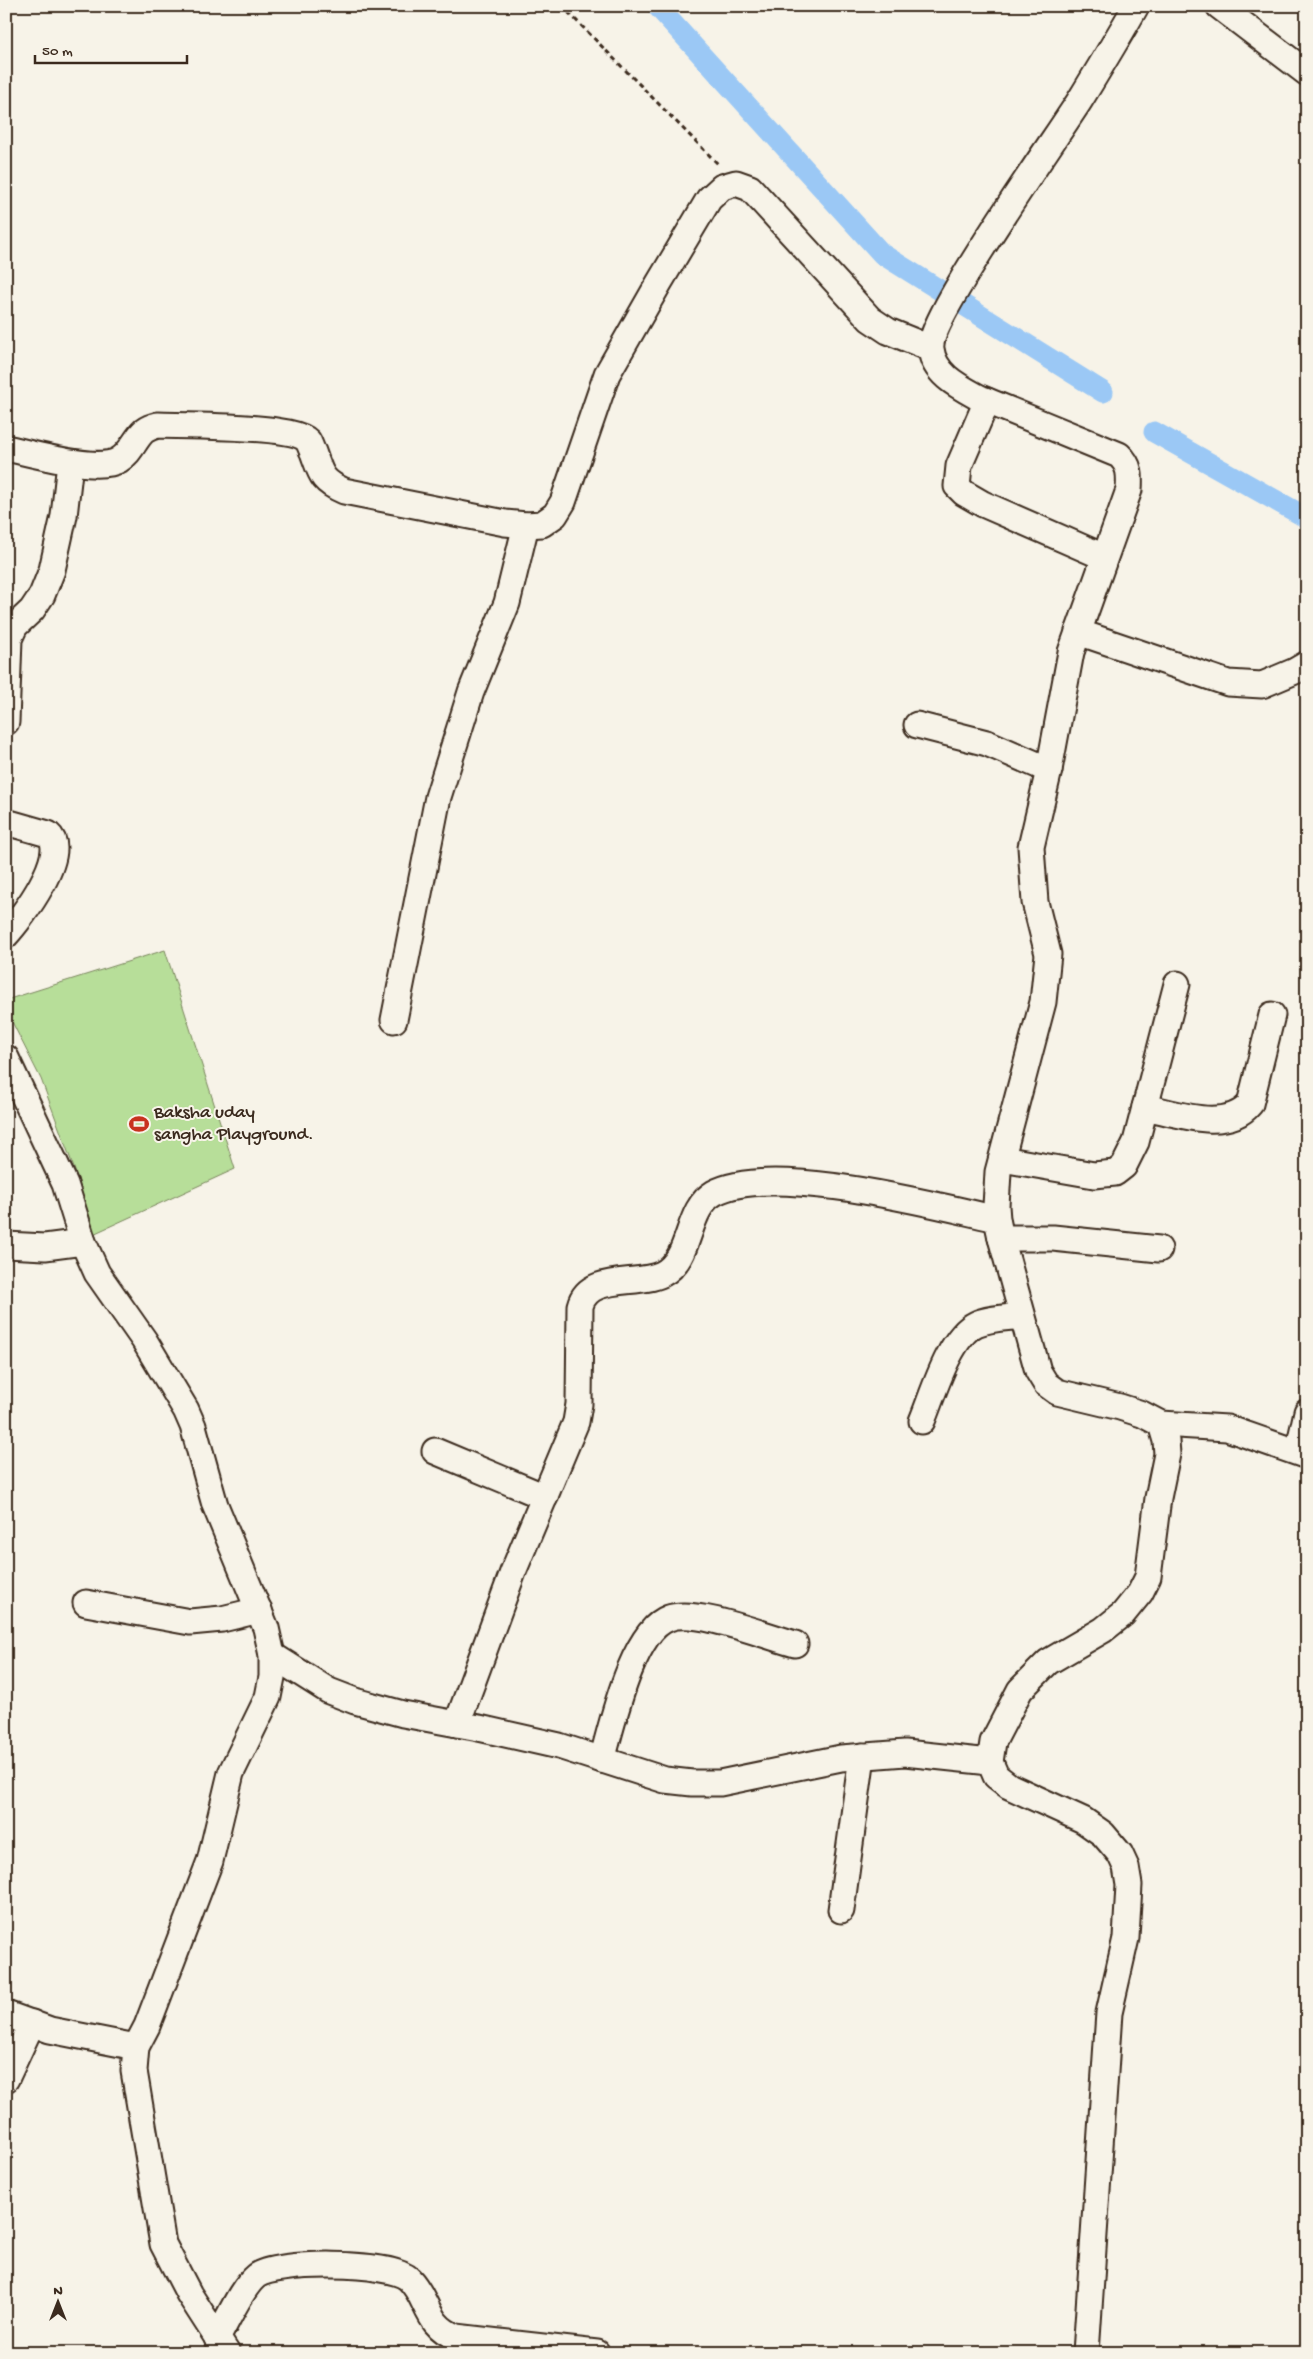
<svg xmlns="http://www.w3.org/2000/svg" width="1313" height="2359" viewBox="0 0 1313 2359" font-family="'Gochi Hand',sans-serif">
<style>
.garden{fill:#b7de99;stroke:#79845c}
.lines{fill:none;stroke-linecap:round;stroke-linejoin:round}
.canal{stroke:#9bc8f5;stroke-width:21}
.minor-casing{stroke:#3b2a1e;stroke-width:29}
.path{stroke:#3b2a1e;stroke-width:3;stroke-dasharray:5 4;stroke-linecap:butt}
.minor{stroke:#f7f3e8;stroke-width:25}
.labels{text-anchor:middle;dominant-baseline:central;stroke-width:4;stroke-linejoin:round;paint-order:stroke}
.poi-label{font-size:19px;fill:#3b2a1e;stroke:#f7f3e8;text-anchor:start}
</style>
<rect width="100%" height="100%" fill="#f7f3e8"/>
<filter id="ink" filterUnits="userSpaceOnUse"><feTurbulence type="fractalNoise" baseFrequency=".02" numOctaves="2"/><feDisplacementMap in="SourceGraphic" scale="10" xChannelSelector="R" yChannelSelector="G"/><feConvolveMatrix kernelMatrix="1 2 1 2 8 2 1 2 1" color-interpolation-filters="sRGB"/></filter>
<g filter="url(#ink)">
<polygon class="garden" points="165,950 235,1169 91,1235 78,1179 41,1079 6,1010 6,1000"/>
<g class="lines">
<g class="canal">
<polyline points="657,6 882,254 1103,392"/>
<polyline points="1154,432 1307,518"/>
</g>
<defs>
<g id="minor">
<path d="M1136 6C1118 38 1099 69 1080 100 1056 138 927 319 931 349 934 375 960 387 980 398L1119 455C1130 465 1130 475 1129 490L1071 652 1049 770 1031 847 1035 902 1048 954 1043 1002 998 1172 996 1206 997 1219 1001 1238 1038 1371 1046 1384 1057 1392 1120 1407 1142 1414 1161 1424 1227 1428 1307 1456"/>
<polyline points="1219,6 1307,73"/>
<polyline points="987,401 959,466 957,486 964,493 983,504 1104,557"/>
<path d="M6 448C31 453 97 473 119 460 131 453 135 439 144 431 148 428 154 426 158 425 184 426 294 425 308 441 310 444 311 449 313 452 321 474 321 481 344 491L505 523 526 525 542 524 555 515 563 502 607 374 659 283 709 199 722 187 736 183 750 188 870 319 888 331 930 348"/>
<polyline points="1078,632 1228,683 1262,685 1295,671 1307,664"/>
<polyline points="6,722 9,639 15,626 32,610 42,595 52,570 64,516 70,463"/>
<polyline points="917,725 987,743 1049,770"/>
<path d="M6 822 48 834C71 853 21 919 6 935"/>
<polyline points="394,1020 438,797 471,692 507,603 526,525"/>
<polyline points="6,1058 65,1184 83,1242 97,1273 144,1340 186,1410 193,1426 215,1505 266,1628 272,1655 272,1677 268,1697 231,1773 210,1861 147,2026 136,2047 134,2071 163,2244 189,2294 227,2353"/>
<path d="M1145 1107C1176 1113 1226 1133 1250 1104L1272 1015"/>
<polyline points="1002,1159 1094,1175 1115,1173 1124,1166 1136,1142 1177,984"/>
<polyline points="1001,1238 1053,1238 1159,1249"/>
<polyline points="6,1245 45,1247 83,1242"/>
<path d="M922 1421C933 1395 949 1337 976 1324 989 1318 1007 1318 1022 1316"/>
<polyline points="435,1451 545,1497"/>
<polyline points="1298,1452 1307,1412"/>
<polyline points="86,1603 190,1622 222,1619 259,1610"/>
<polyline points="272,1655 329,1691 355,1701 403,1714 479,1728 559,1746 665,1780 692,1783 720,1783 841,1758 905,1753 990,1762"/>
<path d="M457 1724 513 1572 576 1422 579 1404 580 1306C588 1273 638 1286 662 1274 693 1258 685 1210 714 1193 769 1162 934 1205 997 1219"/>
<path d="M602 1760C612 1725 632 1631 669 1618 695 1608 766 1636 795 1644"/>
<polyline points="841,1910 862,1756"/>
<polyline points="6,2014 50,2030 136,2047"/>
<polyline points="6,2079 32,2023"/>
<path d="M217 2338C228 2320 241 2288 256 2276 275 2261 391 2261 409 2279 429 2299 425 2325 456 2337L597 2353"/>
<polyline points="1086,2353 1109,2013 1126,1938 1129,1885 1126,1867 1120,1854 1103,1834 1083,1820 1009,1786 996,1776 990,1762 993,1742 1020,1690 1048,1662 1103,1630 1123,1614 1140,1593 1148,1577 1158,1498 1167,1454 1166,1441 1161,1424"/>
</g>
</defs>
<use href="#minor" class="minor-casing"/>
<polyline class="path" points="562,6 718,164"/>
<use href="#minor" class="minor"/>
</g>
</g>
<defs>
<symbol id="stadium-bare" viewBox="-9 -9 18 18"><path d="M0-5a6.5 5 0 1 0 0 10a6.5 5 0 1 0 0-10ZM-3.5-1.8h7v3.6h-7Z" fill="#c8321e" stroke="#f7f3e8" stroke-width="2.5" paint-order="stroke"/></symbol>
</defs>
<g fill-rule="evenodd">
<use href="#stadium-bare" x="125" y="1110" width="28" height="28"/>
</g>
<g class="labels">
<g class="poi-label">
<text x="154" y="1113">Baksha uday<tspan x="154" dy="22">sangha Playground.</tspan></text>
</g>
</g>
<rect width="1313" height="2359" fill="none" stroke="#f7f3e8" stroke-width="25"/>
<rect x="12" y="12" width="1288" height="2334" fill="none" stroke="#3b2a1e" stroke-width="2" filter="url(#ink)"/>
<g transform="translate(58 2302)" stroke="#f7f3e8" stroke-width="4" paint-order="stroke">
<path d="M0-4L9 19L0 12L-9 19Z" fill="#3b2a1e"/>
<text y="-8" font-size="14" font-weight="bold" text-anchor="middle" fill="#3b2a1e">N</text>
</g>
<path d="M35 55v8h152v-8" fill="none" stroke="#3b2a1e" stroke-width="2.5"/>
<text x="42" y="55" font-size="15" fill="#3b2a1e" stroke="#f7f3e8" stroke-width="4" paint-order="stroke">50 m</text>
</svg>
